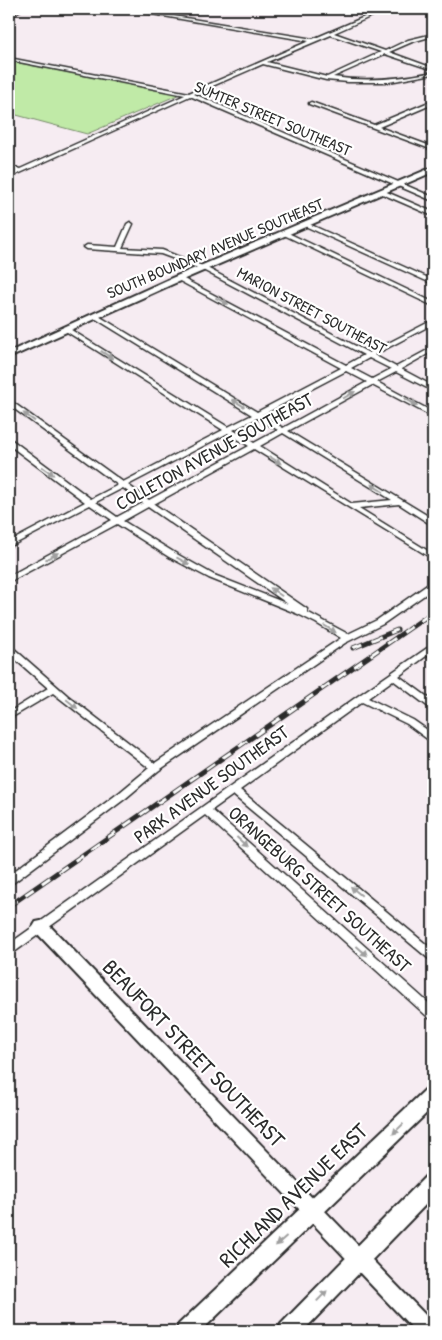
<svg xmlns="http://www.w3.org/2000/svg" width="442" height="1340" viewBox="0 0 442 1340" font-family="'Patrick Hand',sans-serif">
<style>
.green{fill:#c0eaa7;stroke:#768a69}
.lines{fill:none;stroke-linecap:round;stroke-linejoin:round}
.street-casing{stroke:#2b2b2b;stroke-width:3}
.secondary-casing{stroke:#2b2b2b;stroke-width:4}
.primary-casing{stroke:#2b2b2b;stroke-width:4}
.street{fill:#fff;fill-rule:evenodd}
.secondary{fill:#fff;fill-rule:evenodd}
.primary{fill:#fff;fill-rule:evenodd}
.rail-casing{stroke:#2b2b2b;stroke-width:5}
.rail{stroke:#fff;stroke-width:3;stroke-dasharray:10;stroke-linecap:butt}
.oneway{fill:#a0a0a0}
.labels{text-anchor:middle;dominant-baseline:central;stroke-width:4.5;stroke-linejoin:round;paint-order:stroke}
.far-street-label{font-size:16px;fill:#2b2b2b;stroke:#fff}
.street-label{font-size:19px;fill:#2b2b2b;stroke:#fff}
.near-street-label{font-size:22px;fill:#2b2b2b;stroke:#fff}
</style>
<rect width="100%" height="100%" fill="#f6ecf2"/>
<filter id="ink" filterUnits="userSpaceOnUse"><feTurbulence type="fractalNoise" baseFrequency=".02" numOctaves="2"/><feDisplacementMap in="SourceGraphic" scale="10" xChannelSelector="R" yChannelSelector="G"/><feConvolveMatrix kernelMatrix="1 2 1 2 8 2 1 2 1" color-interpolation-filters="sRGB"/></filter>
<g filter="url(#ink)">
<polygon class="green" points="9,61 180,94 87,134 9,113"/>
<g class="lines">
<defs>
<g id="street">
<polygon points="18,9 23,9 9,16 9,14"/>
<path d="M123 9H131L313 39 383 9H388L334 33 385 51 408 40 433 34V36L412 42 389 52 433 68V70L385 54 333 77C367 82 399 79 433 72V74L389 82H348L326 80 263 64 194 94 433 197V201L190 96 9 178V174L16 171 9 169V166L20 169 185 95 9 60V58L189 93 309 41ZM331 35 381 52 327 77 267 62Z"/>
<polygon points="311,102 374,125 429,102 433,102 433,104 379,127 433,147 433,150 309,104 309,103"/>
<polygon points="382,190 433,212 433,216 380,193 380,191"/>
<path d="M130 222 133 224 122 248 162 250 205 267 369 353 433 320V324L374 355 396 367 433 347V351L401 369 433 386V391L396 372 377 382 433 412V417L372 385 288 431 433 519V524H430L399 504 359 508 433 554V559L254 449 154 504 307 609V612L348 634 377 620 430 583 433 582V589L383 624 345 643 158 771 126 798 13 883 9 884V875L120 792 149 768 53 693 9 719V712L48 688 9 654V646L12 647 68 696 155 763 341 638 316 623 298 614 209 578 169 557 117 524 9 582V576L112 520 90 505 9 547V542L85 502 9 445V440H12L91 499 118 485 9 405V400L11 401 123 482 223 430 64 330V328H68L228 427 252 415 93 317V315H97L257 412 341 368 176 279V277H180L346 365 364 355 201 269 161 254 87 249 84 247 87 245 117 247 127 224ZM369 358 391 369 372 379 351 368ZM346 371 367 382 283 428 262 415ZM257 418 278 430 254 443 233 430ZM228 433 249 446 149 500 128 485ZM283 433 392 500 352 504 260 446ZM123 488 143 503 117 517 96 502ZM148 507 288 604 214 575 175 553 123 521Z"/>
<polygon points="305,224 309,224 433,280 433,284 305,226"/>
<polygon points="286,232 433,302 433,306 284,235 283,234"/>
<polygon points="433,644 433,651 399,676 433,701 433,709 430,708 393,680 368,698 413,720 433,734 433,742 430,741 407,724 362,702 240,790 433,950 433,961 429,959 233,795 212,810 433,1007 433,1019 429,1018 205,815 13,953 9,955 9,944 358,696"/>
</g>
<g id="secondary">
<polygon points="433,167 433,172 173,284 9,358 9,352 167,280"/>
<polygon points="41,921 46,922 433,1323 433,1331 415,1331 36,932 33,927 36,922"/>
</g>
<g id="primary">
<polygon points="433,1086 433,1107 201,1331 176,1331 179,1324 426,1089"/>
<polygon points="433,1173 433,1197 303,1331 278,1331 281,1324 426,1176"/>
</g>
</defs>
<use href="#street" class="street-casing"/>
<use href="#secondary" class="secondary-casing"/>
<use href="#primary" class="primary-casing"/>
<use href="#street" class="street"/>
<use href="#secondary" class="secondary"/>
<use href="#primary" class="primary"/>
<defs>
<g id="rail">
<polyline points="353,648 397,630"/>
<polyline points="9,906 433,612"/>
</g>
</defs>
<use href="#rail" class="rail-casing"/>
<use href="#rail" class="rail"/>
</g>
<defs><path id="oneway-solid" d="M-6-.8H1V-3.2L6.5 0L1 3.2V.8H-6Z" transform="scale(1.25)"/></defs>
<g class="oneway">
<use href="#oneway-solid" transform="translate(222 301) rotate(27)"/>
<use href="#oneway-solid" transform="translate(107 355) rotate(33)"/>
<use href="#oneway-solid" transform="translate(349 395) rotate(-30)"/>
<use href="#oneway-solid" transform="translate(411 402) rotate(29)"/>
<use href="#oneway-solid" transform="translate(238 403) rotate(-149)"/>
<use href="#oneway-solid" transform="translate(29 417) rotate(-144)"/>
<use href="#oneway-solid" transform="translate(275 460) rotate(32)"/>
<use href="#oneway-solid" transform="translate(48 471) rotate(36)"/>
<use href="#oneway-solid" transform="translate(377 488) rotate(-148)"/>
<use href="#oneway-solid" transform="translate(52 556) rotate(-28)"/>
<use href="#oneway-solid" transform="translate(183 561) rotate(29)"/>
<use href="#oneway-solid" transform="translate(276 592) rotate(-145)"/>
<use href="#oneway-solid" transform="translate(330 629) rotate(32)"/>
<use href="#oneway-solid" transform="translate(72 704) rotate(39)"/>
<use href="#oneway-solid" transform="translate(242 842) rotate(42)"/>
<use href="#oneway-solid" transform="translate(356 891) rotate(-140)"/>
<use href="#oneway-solid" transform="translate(362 951) rotate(42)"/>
<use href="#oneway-solid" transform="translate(398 1129) rotate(136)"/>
<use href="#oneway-solid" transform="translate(281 1241) rotate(138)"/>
<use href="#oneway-solid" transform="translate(322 1296) rotate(-46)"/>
</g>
</g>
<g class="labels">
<g class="far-street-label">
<text transform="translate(273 118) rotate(23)">SUMTER STREET SOUTHEAST</text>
<text transform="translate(215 248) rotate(-23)">SOUTH BOUNDARY AVENUE SOUTHEAST</text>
<text transform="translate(312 310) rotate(28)">MARION STREET SOUTHEAST</text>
</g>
<g class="street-label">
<text transform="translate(214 451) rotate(-29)">COLLETON AVENUE SOUTHEAST</text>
<text transform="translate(211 784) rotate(-36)">PARK AVENUE SOUTHEAST</text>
<text transform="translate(320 889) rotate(42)">ORANGEBURG STREET SOUTHEAST</text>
</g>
<g class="near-street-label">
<text transform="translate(194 1053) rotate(46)">BEAUFORT STREET SOUTHEAST</text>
<text transform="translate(293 1195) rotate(-44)">RICHLAND AVENUE EAST</text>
</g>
</g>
<rect width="442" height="1340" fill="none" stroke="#fff" stroke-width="30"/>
<rect x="15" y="15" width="412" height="1310" fill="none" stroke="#2b2b2b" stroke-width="2" filter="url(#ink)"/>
</svg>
